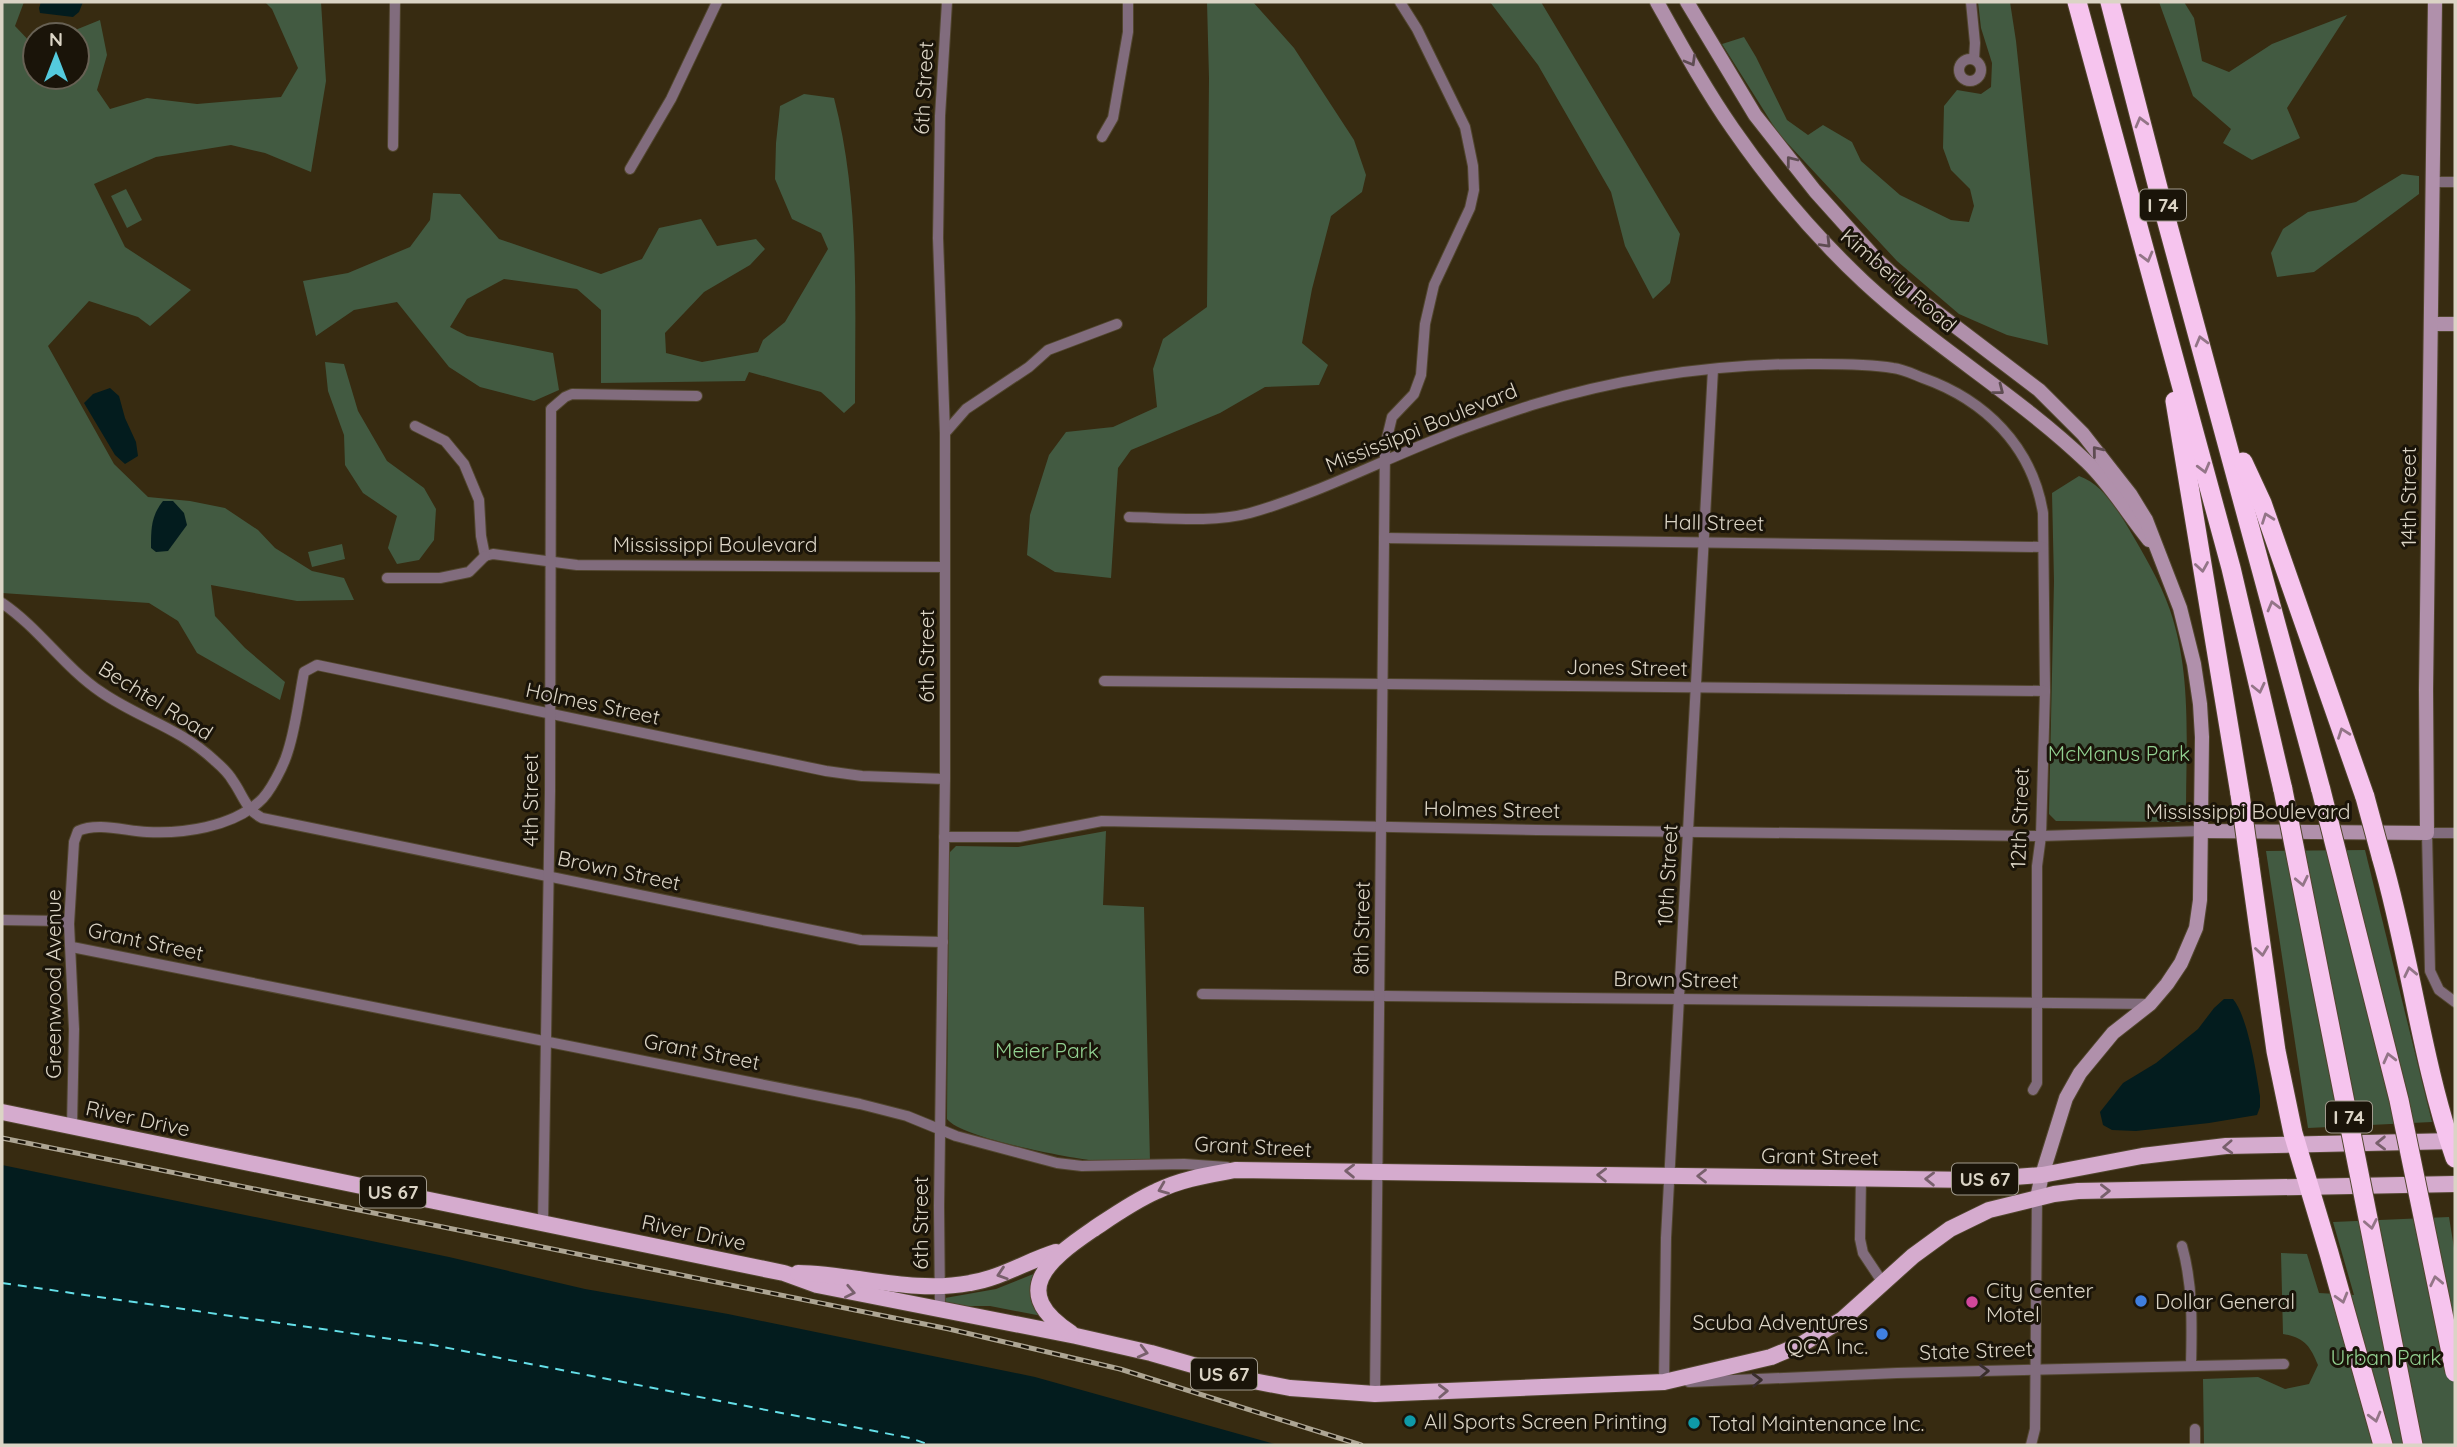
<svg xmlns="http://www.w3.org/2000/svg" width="2457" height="1447" viewBox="0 0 2457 1447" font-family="Quicksand,sans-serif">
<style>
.green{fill:#425a41}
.water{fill:#031c1e}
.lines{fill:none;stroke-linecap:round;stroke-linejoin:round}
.ferry{stroke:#64dfe8;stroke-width:2;stroke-dasharray:9 7;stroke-linecap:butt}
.street-casing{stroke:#51462e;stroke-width:12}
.secondary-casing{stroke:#51462e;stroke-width:16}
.primary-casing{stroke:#51462e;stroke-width:18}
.highway-casing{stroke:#51462e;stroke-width:21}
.street{stroke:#816c7d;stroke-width:10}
.secondary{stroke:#b090ab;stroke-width:14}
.primary{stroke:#d5abce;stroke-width:16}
.highway{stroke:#f6c4ee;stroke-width:19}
.rail-casing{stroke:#ada593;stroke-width:5}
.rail{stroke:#1a1409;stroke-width:2.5;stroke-dasharray:8;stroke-linecap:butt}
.highway-bridge-casing{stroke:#51462e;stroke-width:21;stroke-linecap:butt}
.highway-bridge{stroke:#f6c4ee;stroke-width:19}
.oneway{stroke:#5e4c52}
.oneway2{stroke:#937587}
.oneway3{stroke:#78606c}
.oneway4{stroke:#392e2c}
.shop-dot{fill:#3f7fe0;stroke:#1a1409;stroke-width:2.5}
.hotel-dot{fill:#d1479c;stroke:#1a1409;stroke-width:2.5}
.culture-dot{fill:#0f9aa8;stroke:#1a1409;stroke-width:2.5}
.labels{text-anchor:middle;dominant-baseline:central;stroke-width:6;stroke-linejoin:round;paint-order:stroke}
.shield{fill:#1a1409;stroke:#a19a8d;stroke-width:2}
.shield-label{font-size:19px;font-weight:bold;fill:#dbd4c5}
.street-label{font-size:21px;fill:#dbd4c5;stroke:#1a1409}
.park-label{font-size:21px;fill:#92d191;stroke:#1a1409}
.poi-label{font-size:21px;fill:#dbd4c5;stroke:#1a1409;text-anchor:start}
</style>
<rect width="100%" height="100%" fill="#372b11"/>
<g class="green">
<polygon points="2,2 24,2 15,26 35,47 35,77 77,77 77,35 63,35 100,20 107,55 97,90 110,109 147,98 197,104 281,97 298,68 272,9 265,2 321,2 326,81 311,172 265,153 231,145 156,157 94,184 125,247 191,290 150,326 138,317 89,301 48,346 114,464 148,497 190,501 225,508 258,530 275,548 312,571 344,578 354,600 297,601 211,585 215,616 245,648 285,682 280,700 197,653 178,621 149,603 2,593"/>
<polygon points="1207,2 1253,2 1294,48 1354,140 1366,175 1362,192 1331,216 1312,289 1302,343 1328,365 1319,385 1265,387 1220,413 1131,450 1118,468 1111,578 1055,572 1027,555 1030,515 1049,455 1066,432 1113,427 1157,407 1153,369 1163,339 1207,307 1209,78"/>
<polygon points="1490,2 1541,2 1680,234 1670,283 1653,299 1625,246 1611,192 1538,65"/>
<polygon points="1978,2 2010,2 2016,41 2048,345 2007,335 1959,314 1897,261 1778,133 1722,44 1744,37 1756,57 1787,120 1808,135 1823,125 1852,142 1861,161 1900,195 1951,220 1969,222 1974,206 1970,189 1951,170 1943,148 1944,106 1957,90 1981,94 1991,87 1992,63 1981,28"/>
<polygon points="2159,2 2184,2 2194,18 2202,61 2229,72 2272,44 2347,15 2287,108 2300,138 2252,160 2223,143 2231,129 2193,96"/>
<path d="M804 94 834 98C860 198 855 300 855 403L844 413 821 392 749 372 745 381 601 383V310L577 289 504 279 467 299 450 327 467 336 553 353 559 390 534 401 480 387 449 367 397 302 354 310 316 336 303 281 348 273 410 247 430 220 433 193 460 194 499 239 601 274 642 259 659 228 701 219 717 246 756 239 765 249 750 265 704 292 665 333 666 353 702 362 758 352 763 340 785 322 828 249 821 233 792 219 775 179 776 143 780 106Z"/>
<polygon points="2402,174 2419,176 2419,194 2314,272 2277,277 2271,253 2283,229 2308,212 2356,202"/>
<polygon points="126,189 142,220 127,228 111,196"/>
<polygon points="325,362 344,364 358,411 387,461 424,488 436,509 434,540 419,560 397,564 388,548 397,516 363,493 345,465 344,435 328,391"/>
<path d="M2079 476C2102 484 2117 509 2129 529 2144 555 2160 581 2170 610 2192 674 2186 744 2186 811L2185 818 2181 822 2056 821 2049 814 2054 581 2052 493Z"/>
<polygon points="342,544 345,559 312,567 308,552"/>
<path d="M1106 831 1103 905 1144 907 1150 1162C1132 1162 1113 1163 1096 1161 1069 1158 961 1138 947 1119L949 853 956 846 1018 847Z"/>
<polygon points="2365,850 2432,1122 2308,1128 2266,851"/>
<path d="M2449 1217 2455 1254V1445H2204L2203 1379 2258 1377 2285 1389 2309 1384 2318 1365C2310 1346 2305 1338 2283 1334L2281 1253 2307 1254 2319 1293 2354 1295 2333 1222Z"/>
<polygon points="1036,1273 1042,1316 990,1306 954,1306 945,1302 945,1298 996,1289"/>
</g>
<g class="water">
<polygon points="41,2 83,2 79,12 73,17 40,13 39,8"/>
<polygon points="110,388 119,396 125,418 136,442 138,456 125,464 115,455 84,403 93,394"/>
<path d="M163 501H173L184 513 187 525 168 551 156 552 151 548C151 529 151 516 163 501Z"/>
<path d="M2224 999H2233C2248 1017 2256 1071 2260 1096V1107L2257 1115 2209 1123 2136 1131 2112 1130 2103 1125 2100 1112 2123 1083 2156 1063 2198 1029 2214 1008Z"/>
<polygon points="2,1165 449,1257 585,1289 728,1314 1035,1377 1278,1445 2,1445"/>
</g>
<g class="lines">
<polyline class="ferry" points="2,1283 433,1345 910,1438 930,1445"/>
<defs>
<g id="street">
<polyline points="1971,2 1975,43 1974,59"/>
<circle cx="1970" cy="70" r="11"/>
<polyline points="1102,137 1113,118 1128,32 1128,2"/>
<polyline points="393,146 395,2"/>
<polyline points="630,169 671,99 717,2"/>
<polyline points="2433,182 2455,182"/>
<polyline points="415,426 445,441 464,464 479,500 481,536 485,556"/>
<polyline points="945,433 966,409 1029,367 1048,350 1117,324"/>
<path d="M1129 517C1169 518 1212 523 1250 513 1317 494 1378 462 1442 437 1471 425 1502 415 1532 405 1624 377 1723 363 1819 364 1843 364 1869 364 1893 368 1903 369 1913 374 1923 378 1985 400 2032 446 2043 513L2045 691 2041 836 2037 866V1083L2033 1090"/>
<polyline points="1384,538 2043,547"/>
<polyline points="485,556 493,554 577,565 945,567"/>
<polyline points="387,578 440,578 469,572 485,556"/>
<path d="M2 603C39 628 64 667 101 692 140 719 179 727 215 761 222 767 229 774 233 781 243 795 246 810 262 818L861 940 943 942"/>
<polyline points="1104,681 2045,691"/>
<polyline points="2455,833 2427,833 2430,971 2439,990 2455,1002"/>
<polyline points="944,837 1019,837 1102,821 1537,830 2041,836 2201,831"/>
<polyline points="2,920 61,921 69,924"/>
<polyline points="72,947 860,1104 907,1116 956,1136 1057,1163 1082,1166 1184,1164 1227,1167"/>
<polyline points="1202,994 2150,1004"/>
<path d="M72 1126 74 1029 69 924 74 842 78 831C98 822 125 831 147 832 183 834 231 827 259 802 270 793 284 765 288 751 296 726 299 698 304 672L317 665 826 771 862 776 945 779"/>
<polyline points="1861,1177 1860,1239 1863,1253 1883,1283"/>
<polyline points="543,1222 550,792 551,409 565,397 572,394 697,396"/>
<path d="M2182 1246C2193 1285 2192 1325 2191 1366"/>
<polyline points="940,1310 939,1206 945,779 945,433 938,238 940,116 947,2"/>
<polyline points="1669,1382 1664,1382 1666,1238 1713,369"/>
<polyline points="1689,1382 1897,1373 2284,1364"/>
<polyline points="1375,1394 1385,446 1392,417 1414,394 1421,375 1425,324 1434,285 1470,208 1474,190 1473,166 1465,127 1417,29 1400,2"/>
<polyline points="2195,1429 2195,1445"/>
<polyline points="2031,1445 2035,1429 2037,1198"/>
</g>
<g id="secondary">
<path d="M1657 2C1681 45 1705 89 1733 129 1771 184 1815 236 1864 282 1934 347 2018 396 2087 462 2111 485 2128 514 2149 540"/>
<polyline points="1687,2 1755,115 1815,191 1876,259 1918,298 2039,390 2083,434 2130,494 2146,520 2180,608 2194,664 2200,704 2202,737 2200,900 2196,928 2181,963 2167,984 2150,1004 2113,1033 2080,1073 2066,1098 2042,1175 2037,1198"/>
<polyline points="2431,324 2455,324"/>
<polyline points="2201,831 2427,833 2426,690 2435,2"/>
</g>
<g id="primary">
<polyline points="2,1112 784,1273 817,1285 1076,1336 1151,1353 1238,1378 1290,1388 1375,1394 1664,1382 1771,1357 1802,1344 1843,1319 1913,1256 1950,1229 1989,1210 2054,1194 2078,1191 2455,1184"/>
<path d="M798 1273C855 1274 913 1294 970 1283 1001 1278 1027 1261 1056 1252"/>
<path d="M1071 1333C1008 1292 1048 1260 1092 1230 1113 1216 1134 1201 1157 1191 1181 1179 1208 1175 1235 1170L1975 1180 2042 1175 2142 1156 2226 1146 2455 1141"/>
</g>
<g id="highway">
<polyline points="2077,2 2231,568 2283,790"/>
<polyline points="2110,2 2164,211 2321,790"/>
<polyline points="2175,401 2240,794"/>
<polyline points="2243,462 2262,503 2365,797"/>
<path d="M2381 856C2410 955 2421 1060 2455 1158"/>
<polyline points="2249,859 2276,1051 2293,1133 2329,1253 2383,1445"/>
</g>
</defs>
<use href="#street" class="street-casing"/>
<use href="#secondary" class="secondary-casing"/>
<use href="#primary" class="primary-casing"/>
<use href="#highway" class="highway-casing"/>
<use href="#street" class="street"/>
<use href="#secondary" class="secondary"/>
<use href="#primary" class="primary"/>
<use href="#highway" class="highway"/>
<defs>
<polyline id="rail" points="2,1138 949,1329 1120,1369 1361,1445"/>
</defs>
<use href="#rail" class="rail-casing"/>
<use href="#rail" class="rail"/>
<defs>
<g id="highway-bridge">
<polyline points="2283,790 2413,1445"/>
<polyline points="2321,790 2399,1100 2455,1372"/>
<polyline points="2240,794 2249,859"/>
<polyline points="2365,797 2381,856"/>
</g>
</defs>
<use href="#highway-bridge" class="highway-bridge-casing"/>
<use href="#highway-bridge" class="highway-bridge"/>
</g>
<defs><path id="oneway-chevron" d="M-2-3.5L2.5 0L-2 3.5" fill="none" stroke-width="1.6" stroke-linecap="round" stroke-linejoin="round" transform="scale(1.75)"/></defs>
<g class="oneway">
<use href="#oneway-chevron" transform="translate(1691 61) rotate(60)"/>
<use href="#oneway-chevron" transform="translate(1791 161) rotate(-128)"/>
<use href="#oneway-chevron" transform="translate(1826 243) rotate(46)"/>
<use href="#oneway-chevron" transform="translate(1999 390) rotate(38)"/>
<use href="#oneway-chevron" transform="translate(2097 451) rotate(-129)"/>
</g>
<g class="oneway2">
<use href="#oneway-chevron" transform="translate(2141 122) rotate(-105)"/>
<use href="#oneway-chevron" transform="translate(2147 257) rotate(75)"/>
<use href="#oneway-chevron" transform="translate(2201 341) rotate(-105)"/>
<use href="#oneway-chevron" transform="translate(2204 468) rotate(75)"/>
<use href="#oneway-chevron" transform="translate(2267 518) rotate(-110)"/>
<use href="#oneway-chevron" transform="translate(2202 567) rotate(81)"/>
<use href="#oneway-chevron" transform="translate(2273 606) rotate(-105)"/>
<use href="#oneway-chevron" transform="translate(2259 688) rotate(77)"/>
<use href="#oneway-chevron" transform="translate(2343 733) rotate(-110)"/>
<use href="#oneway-chevron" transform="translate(2302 881) rotate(78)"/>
<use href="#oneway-chevron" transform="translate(2262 951) rotate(82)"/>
<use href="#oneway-chevron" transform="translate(2410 972) rotate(-102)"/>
<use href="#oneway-chevron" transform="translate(2389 1058) rotate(-104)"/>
<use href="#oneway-chevron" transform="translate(2371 1224) rotate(79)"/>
<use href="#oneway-chevron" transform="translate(2436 1281) rotate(-102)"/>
<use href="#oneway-chevron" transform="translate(2342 1298) rotate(74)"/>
<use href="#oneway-chevron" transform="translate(2375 1417) rotate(75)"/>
</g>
<g class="oneway3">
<use href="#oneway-chevron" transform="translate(2381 1143) rotate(179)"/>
<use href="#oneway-chevron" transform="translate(2228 1147) rotate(177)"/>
<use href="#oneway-chevron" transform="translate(1350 1171) rotate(-179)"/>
<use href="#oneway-chevron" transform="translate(1602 1175) rotate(-179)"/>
<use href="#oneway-chevron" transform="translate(1702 1176) rotate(-180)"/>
<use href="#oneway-chevron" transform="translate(1930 1179) rotate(-179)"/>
<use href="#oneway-chevron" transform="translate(1163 1189) rotate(158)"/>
<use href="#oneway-chevron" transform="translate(2105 1191) rotate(-1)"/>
<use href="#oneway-chevron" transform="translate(1002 1274) rotate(162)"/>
<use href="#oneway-chevron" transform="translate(850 1292) rotate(11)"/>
<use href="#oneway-chevron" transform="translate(1143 1352) rotate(14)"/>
<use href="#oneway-chevron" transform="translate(1443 1391) rotate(-2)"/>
</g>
<g class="oneway4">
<use href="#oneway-chevron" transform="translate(1984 1371) rotate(-2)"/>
<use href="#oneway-chevron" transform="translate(1757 1380) rotate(-2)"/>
</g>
<g class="shop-dot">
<circle cx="2141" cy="1301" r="7"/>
<circle cx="1882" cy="1334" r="7"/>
</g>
<circle class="hotel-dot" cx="1972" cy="1302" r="7"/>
<g class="culture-dot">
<circle cx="1410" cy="1421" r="7"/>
<circle cx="1694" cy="1423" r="7"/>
</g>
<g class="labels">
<g class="shield">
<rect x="2140" y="189.5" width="46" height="31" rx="5"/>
<rect x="2326" y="1101.5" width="46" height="31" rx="5"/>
<rect x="1952" y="1163.5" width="66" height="31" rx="5"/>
<rect x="360" y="1176.5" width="66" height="31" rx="5"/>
<rect x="1191" y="1358.5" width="66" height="31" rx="5"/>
</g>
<g class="shield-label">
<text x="2163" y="205">I 74</text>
<text x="2349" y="1117">I 74</text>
<text x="1985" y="1179">US 67</text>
<text x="393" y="1192">US 67</text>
<text x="1224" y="1374">US 67</text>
</g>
<g class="street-label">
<text transform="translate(923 88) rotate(-87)">6th Street</text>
<text transform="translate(1899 280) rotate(41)">Kimberly Road</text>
<text transform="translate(1421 427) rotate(-22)">Mississippi Boulevard</text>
<text transform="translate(2408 497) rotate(-90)">14th Street</text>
<text transform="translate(1714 522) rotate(1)">Hall Street</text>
<text x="715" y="544">Mississippi Boulevard</text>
<text transform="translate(926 656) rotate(-90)">6th Street</text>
<text transform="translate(1627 667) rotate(1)">Jones Street</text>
<text transform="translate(156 700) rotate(32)">Bechtel Road</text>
<text transform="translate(593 703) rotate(12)">Holmes Street</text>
<text transform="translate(530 800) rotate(-90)">4th Street</text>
<text transform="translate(1492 809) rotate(1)">Holmes Street</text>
<text x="2248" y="811">Mississippi Boulevard</text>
<text transform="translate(2019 818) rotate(-88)">12th Street</text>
<text transform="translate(619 870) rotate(12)">Brown Street</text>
<text transform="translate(1667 875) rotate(-87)">10th Street</text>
<text transform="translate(1361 928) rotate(-89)">8th Street</text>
<text transform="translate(146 941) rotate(12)">Grant Street</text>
<text transform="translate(1676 979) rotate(1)">Brown Street</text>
<text transform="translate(53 984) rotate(-90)">Greenwood Avenue</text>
<text transform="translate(702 1051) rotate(11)">Grant Street</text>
<text transform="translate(138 1118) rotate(12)">River Drive</text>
<text transform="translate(1253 1146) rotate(3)">Grant Street</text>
<text transform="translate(1820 1156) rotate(1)">Grant Street</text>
<text transform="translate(920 1223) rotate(-90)">6th Street</text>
<text transform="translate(694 1232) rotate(12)">River Drive</text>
<text transform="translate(1976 1350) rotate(-2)">State Street</text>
</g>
<g class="park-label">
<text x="2119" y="753">McManus Park</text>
<text x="1047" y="1050">Meier Park</text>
<text x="2386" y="1357">Urban Park</text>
</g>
<g class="poi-label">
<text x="1986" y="1290">City Center<tspan x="1986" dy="24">Motel</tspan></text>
<text x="2155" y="1301">Dollar General</text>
<text x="1868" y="1322" text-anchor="end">Scuba Adventures<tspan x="1868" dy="24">QCA Inc.</tspan></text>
<text x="1424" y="1421">All Sports Screen Printing</text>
<text x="1708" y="1423">Total Maintenance Inc.</text>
</g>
</g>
<rect width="2457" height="1447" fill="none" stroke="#dbd4c5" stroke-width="7"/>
<g transform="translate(56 56)"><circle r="33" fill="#1a1409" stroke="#676154" stroke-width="2"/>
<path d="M0-5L12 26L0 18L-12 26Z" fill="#54cadd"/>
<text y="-10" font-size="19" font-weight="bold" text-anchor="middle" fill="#dbd4c5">N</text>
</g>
</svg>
